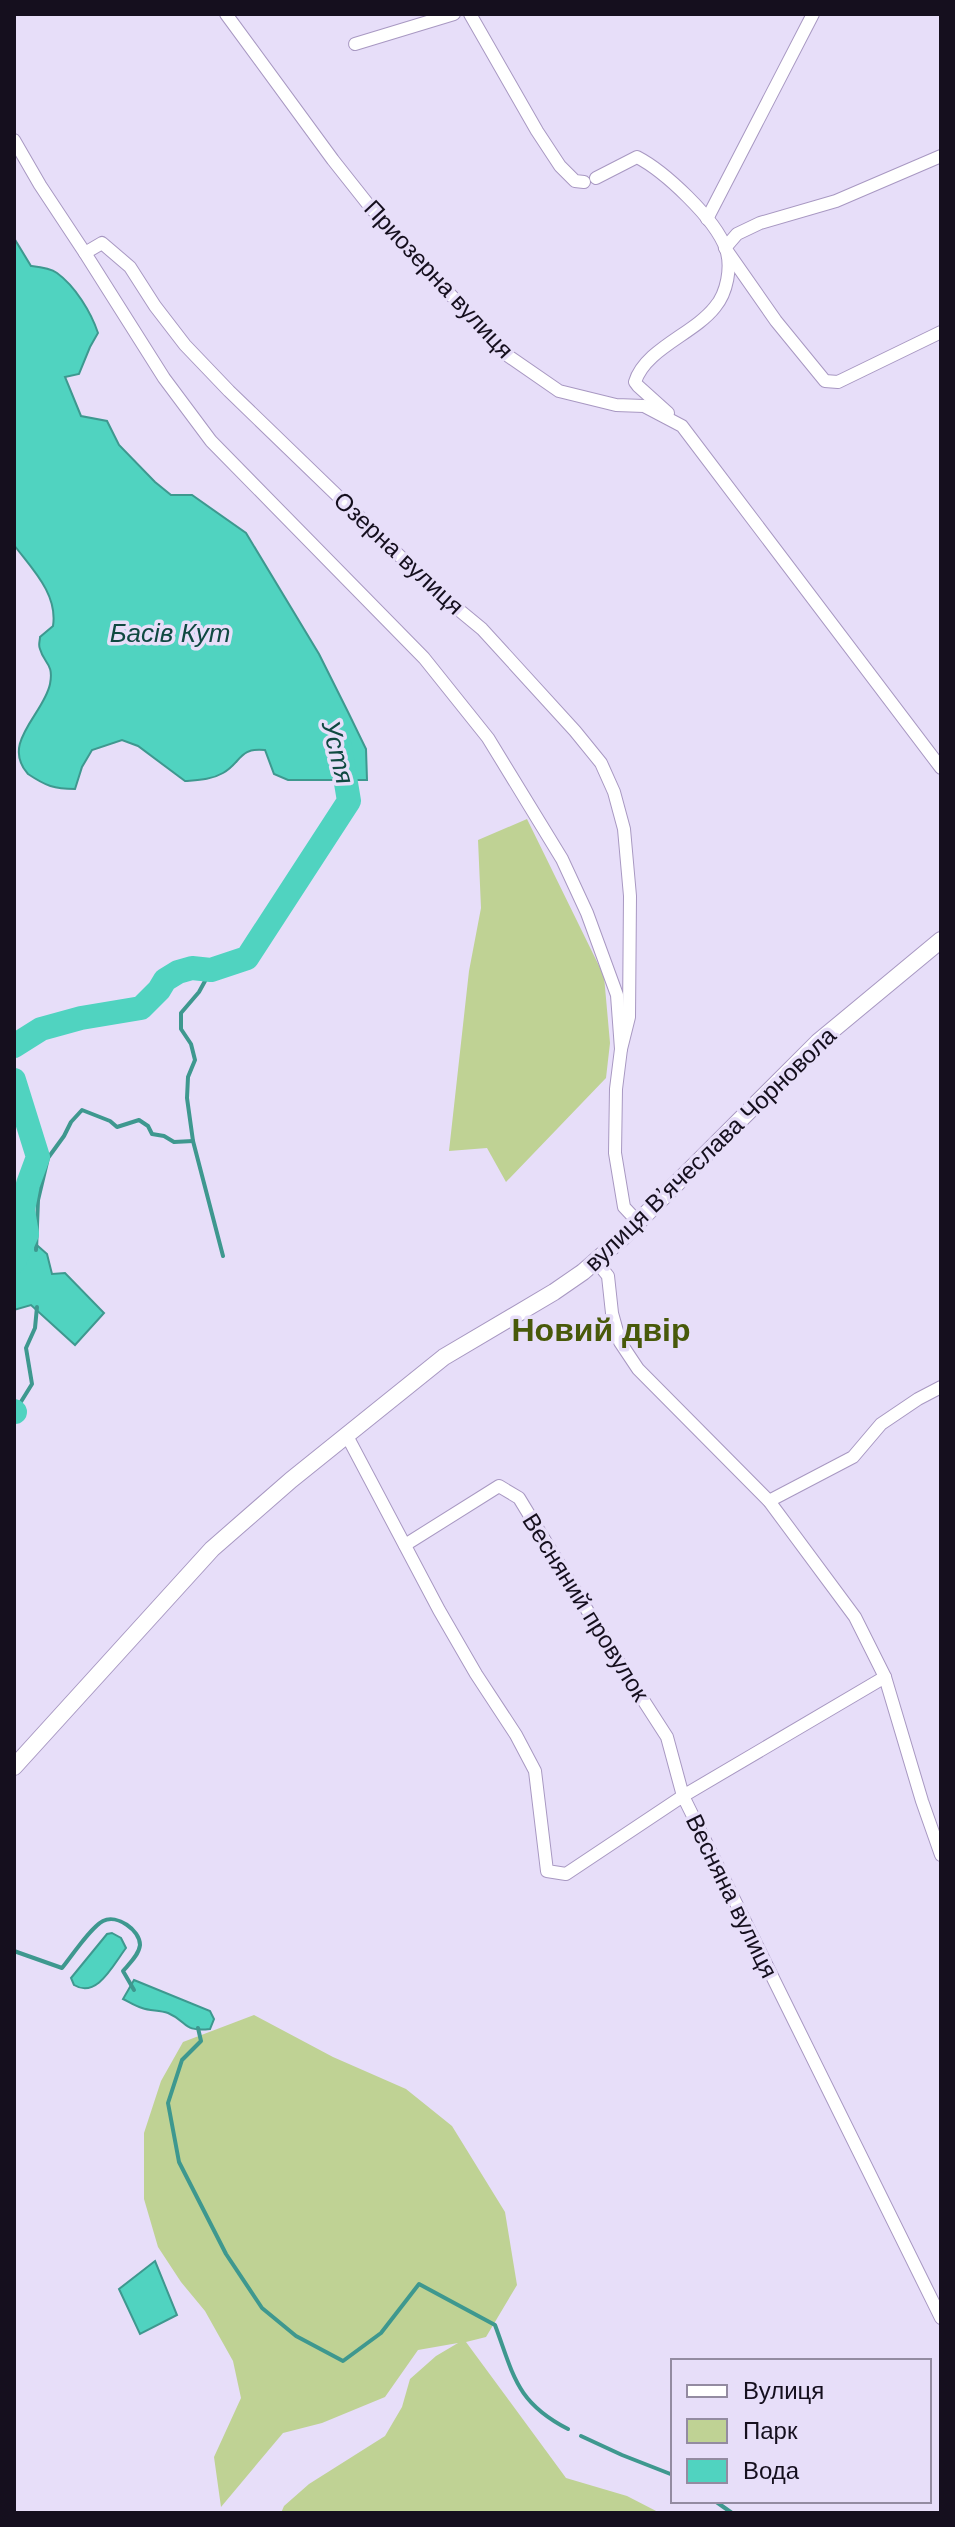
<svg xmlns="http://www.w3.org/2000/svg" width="955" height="2527" viewBox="0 0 955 2527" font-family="Helvetica,sans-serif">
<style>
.green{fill:#bfd294}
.water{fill:#50d3c0;stroke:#3e988f;stroke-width:2}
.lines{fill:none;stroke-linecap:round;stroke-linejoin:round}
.stream{stroke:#3e988f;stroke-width:4}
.river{stroke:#50d3c0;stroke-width:24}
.minor-casing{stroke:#a898c2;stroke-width:14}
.secondary-casing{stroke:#a898c2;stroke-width:18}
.minor{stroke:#fff;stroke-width:12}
.secondary{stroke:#fff;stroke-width:16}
.labels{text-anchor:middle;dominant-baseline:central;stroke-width:7;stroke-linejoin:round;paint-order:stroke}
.street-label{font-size:24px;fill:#150f1e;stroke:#e7def9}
.water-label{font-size:26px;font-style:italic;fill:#0f4941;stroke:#e7def9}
.district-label{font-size:32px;font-weight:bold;fill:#48590a;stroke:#e7def9}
</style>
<rect width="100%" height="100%" fill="#e7def9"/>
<g class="green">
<polygon points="527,819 604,976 610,1043 606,1078 506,1182 487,1148 449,1151 469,971 481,908 478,840"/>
<polygon points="254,2015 333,2057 406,2089 452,2126 505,2212 517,2285 486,2337 466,2342 566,2478 627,2496 660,2513 281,2513 284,2506 309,2484 385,2436 402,2407 410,2379 436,2356 458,2343 418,2350 385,2397 322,2423 283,2433 221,2507 214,2457 241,2398 233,2361 205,2311 181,2282 158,2247 144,2199 144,2133 161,2081 183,2042"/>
</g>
<g class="water">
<path d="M14 238 31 266C40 267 50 268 57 273 75 286 91 312 98 333L90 347 79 374 65 377 81 416 107 421 119 445 155 482 171 495H192L246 533 319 654 348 712 366 749 367 780H288L274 774 265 750C239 747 241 763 223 773 211 780 198 780 185 781L138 746 122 740 92 750 82 767 75 789C54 789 46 786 28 774 0 743 44 714 50 684 54 663 44 664 40 649 38 645 40 641 40 637L53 626C58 594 32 569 14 545Z"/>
<polygon points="21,1231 47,1254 52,1274 65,1273 104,1313 75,1345 31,1305 14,1310 14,1236"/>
<path d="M112 1933 121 1938 126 1948C113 1965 97 1999 74 1985L71 1978 107 1934Z"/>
<path d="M134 1980 210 2011 214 2019 210 2029C182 2032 189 2022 168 2013 159 2010 150 2011 142 2008 135 2006 129 2002 123 1999Z"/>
<polygon points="155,2261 177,2315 140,2334 119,2289"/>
</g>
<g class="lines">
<g class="stream">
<polyline points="211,970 199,992 181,1013 181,1029 191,1044 195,1060 188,1077 187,1098 193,1141 223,1256"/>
<polyline points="36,1250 38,1200 48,1158 64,1136 71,1122 82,1110 110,1121 117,1127 139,1120 148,1126 152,1134 164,1136 174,1142 193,1141"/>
<polyline points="14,1413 32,1384 26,1348 35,1328 37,1307"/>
<path d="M14 1951 62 1968C72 1956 90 1928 103 1921 117 1914 140 1930 140 1945 139 1955 129 1964 123 1971L134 1990"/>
<path d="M198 2028 201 2041 182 2060 168 2103 179 2162 226 2254 262 2308 296 2336 343 2361 381 2333 419 2284 495 2325C514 2376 516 2402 568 2429"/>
<polyline points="581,2436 622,2455 673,2475"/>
<polyline points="715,2501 732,2513"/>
</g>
<g class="river">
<polyline points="14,1046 41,1029 81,1018 141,1008 159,990 165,980 178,972 192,968 211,970 247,958 349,801 340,747"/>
<polyline points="14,1080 38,1157 28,1184 23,1210 27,1234 14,1262"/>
<polyline points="14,1411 15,1412"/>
</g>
<defs>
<g id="minor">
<polyline points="226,14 333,160 371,208 504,353 559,391 616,405 644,406 682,426 941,768"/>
<polyline points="470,14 537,131 560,166 575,181 584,182"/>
<polyline points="355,44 454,14"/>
<polyline points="14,140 40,185 85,253 102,243 130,267 155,306 185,345 229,391 436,591 482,629 575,731 601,763 614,792 624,829 630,896 629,1017 621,1049"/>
<polyline points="941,156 836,201 760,223 737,234 725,248 776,321 825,381 838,382 941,332"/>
<path d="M596 178 637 157C664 171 715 218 726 249 732 267 727 293 715 307 694 334 645 349 635 382L638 386 668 413"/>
<polyline points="707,219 813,14"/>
<polyline points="85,253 164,378 211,441 424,658 488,738 562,859 587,913 617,995 621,1049 616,1089 615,1153 624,1207 638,1222"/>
<polyline points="596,1261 608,1276 612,1313 620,1342 638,1369 769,1501 855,1617 885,1677 922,1801 941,1855"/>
<polyline points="346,1434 439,1610 476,1674 516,1735 535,1771 547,1871 566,1874 683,1796 941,2318"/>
<polyline points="769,1501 853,1457 881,1424 918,1399 941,1387"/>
<polyline points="405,1545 499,1486 519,1498 618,1661 667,1737 683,1796 885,1677"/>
</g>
<polyline id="secondary" points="14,1767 212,1549 291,1480 444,1357 554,1292 583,1272 622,1238 818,1042 941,940"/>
</defs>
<use href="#minor" class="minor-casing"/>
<use href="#secondary" class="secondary-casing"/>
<use href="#minor" class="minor"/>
<use href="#secondary" class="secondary"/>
</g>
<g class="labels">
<g class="street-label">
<text transform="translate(439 279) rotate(47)">Приозерна вулиця</text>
<text transform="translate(399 553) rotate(43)">Озерна вулиця</text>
<text transform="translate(710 1149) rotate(-44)">вулиця Вʼячеслава Чорновола</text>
<text transform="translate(586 1607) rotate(58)">Весняний провулок</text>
<text transform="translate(732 1896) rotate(64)">Весняна вулиця</text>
</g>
<g class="water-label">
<text x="170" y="633">Басів Кут</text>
<text transform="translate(338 752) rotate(76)">Устя</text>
</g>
<g class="district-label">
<text x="601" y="1330">Новий двір</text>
</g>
</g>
<rect width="955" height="2527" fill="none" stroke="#150f1e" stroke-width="32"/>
<rect x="671" y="2359" width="260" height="144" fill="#e7def9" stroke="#938ba1" stroke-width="2"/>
<rect x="687" y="2385" width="40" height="12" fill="#ffffff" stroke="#938ba1" stroke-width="2"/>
<text x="743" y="2399" font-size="24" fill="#150f1e">Вулиця</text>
<rect x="687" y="2419" width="40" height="24" fill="#bfd294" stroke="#938ba1" stroke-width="2"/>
<text x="743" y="2439" font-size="24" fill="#150f1e">Парк</text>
<rect x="687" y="2459" width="40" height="24" fill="#50d3c0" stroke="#938ba1" stroke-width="2"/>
<text x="743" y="2479" font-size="24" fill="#150f1e">Вода</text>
</svg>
